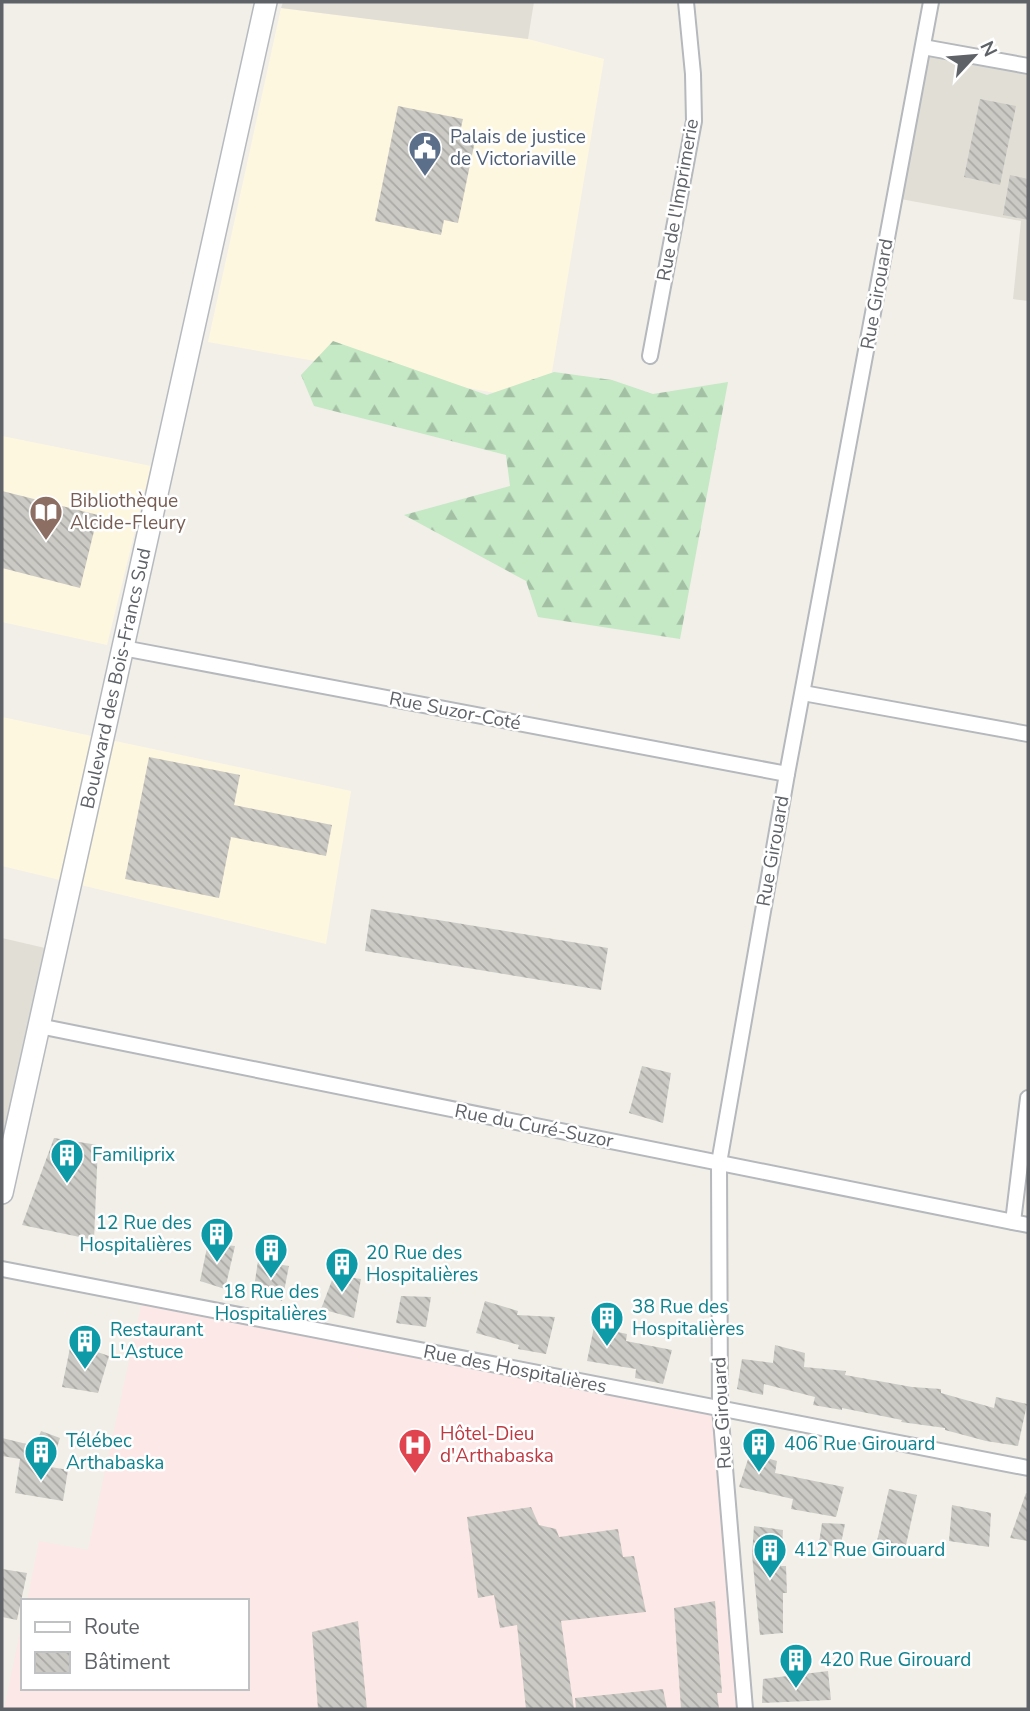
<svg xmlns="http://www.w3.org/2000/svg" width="1030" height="1711" viewBox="0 0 1030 1711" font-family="'Nunito Sans',sans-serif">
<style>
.commercial{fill:#fef7e0}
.education{fill:#e1ded6}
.medical{fill:#fce8e6}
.forest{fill:url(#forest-firs)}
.building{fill:url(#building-back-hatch)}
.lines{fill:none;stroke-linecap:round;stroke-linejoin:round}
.street-casing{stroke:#b5b8bc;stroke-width:18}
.secondary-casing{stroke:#b6babf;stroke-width:24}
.street{stroke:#fff;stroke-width:14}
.secondary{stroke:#fff;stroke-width:21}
.labels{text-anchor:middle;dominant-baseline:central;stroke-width:5;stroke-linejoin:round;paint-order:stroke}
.service-label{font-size:19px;fill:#4e5e75;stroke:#fff;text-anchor:start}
.street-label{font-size:19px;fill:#5f6368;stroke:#fff}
.education-label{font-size:19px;fill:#785e54;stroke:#fff;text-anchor:start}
.culture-label{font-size:19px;fill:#0d838f;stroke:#fff;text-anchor:start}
.health-label{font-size:19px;fill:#be3a42;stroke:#fff;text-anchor:start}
</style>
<defs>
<pattern id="forest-firs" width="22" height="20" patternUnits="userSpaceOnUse" patternTransform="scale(1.75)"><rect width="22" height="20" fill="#c5e8c5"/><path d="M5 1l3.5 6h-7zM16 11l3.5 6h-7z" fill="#a3c0a4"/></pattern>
<pattern id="building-back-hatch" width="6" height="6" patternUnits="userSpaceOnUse" patternTransform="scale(1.75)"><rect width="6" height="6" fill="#cccac5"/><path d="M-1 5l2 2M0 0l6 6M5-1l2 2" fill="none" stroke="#a9a8a4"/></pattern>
</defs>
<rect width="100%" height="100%" fill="#f1efe8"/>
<g class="commercial">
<polygon points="281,8 528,39 604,59 547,402 208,342"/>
<polygon points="2,436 151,466 107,645 2,622"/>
<polygon points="2,717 351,791 326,944 2,866"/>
</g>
<g class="education">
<polygon points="283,2 534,2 528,39 281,8"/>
<polygon points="923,47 1028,66 1028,301 1013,299 1021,221 895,198"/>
<polygon points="2,938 58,951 2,1195"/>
</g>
<polygon class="medical" points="143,1297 720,1408 745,1709 4,1709 23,1619 23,1688 247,1688 247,1601 27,1601 39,1541 88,1550"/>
<polygon class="forest" points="333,341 487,395 554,372 612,380 653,394 728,382 680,639 538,617 526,581 404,515 510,486 506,455 314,406 301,375"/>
<g class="building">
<polygon points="980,99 1016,106 1000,185 964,177"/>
<polygon points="398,106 463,119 460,132 476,136 458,223 444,220 441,235 375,221"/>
<polygon points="1010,175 1028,179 1028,220 1003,215"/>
<polygon points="2,491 98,515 80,588 2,568"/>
<polygon points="149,757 240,775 234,805 332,825 326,856 231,837 219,898 125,879"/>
<polygon points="371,909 608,948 601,990 365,951"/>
<polygon points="642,1066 671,1073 663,1123 629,1113"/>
<polygon points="54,1138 98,1145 94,1240 22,1225"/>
<polygon points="208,1243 235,1246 225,1289 200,1281"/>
<polygon points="258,1261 289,1266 282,1301 253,1294"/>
<polygon points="334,1275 361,1279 354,1318 321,1309"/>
<polygon points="401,1296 431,1297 426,1327 396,1323"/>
<polygon points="485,1301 518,1311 517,1315 555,1317 546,1354 518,1349 519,1345 476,1333"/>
<polygon points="594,1327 627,1334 626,1341 672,1350 663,1384 635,1378 636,1369 587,1361"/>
<polygon points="71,1343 109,1356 98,1393 62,1387"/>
<polygon points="775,1345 805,1353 804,1367 846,1371 845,1375 912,1387 941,1389 941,1393 994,1408 996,1397 1027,1404 1018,1446 986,1441 945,1430 945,1428 901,1422 902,1420 842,1408 842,1410 813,1405 815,1397 764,1384 763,1395 737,1389 742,1359 773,1363"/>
<polygon points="41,1431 60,1438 51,1467 68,1470 63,1501 15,1493 20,1459 2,1456 2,1438 35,1446"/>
<polygon points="750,1453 777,1461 775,1473 844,1487 836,1517 791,1509 793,1499 739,1487"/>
<polygon points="889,1489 917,1495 906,1545 877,1541"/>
<polygon points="1026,1493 1028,1494 1028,1541 1010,1538"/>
<polygon points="952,1505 991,1513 989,1547 949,1541"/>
<polygon points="531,1507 539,1525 556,1529 559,1537 618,1529 623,1557 634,1556 646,1612 561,1621 574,1709 526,1709 517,1625 500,1628 494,1595 478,1598 467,1517"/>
<polygon points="822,1523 845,1524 840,1548 819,1543"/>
<polygon points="754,1526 783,1530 781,1566 786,1566 787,1593 783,1593 783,1633 760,1635 752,1555"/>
<polygon points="2,1569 27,1573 17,1620 2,1617"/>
<polygon points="715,1601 722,1693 717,1693 719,1709 681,1709 674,1608"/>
<polygon points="358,1621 367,1709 318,1709 312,1632"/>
<polygon points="828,1671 831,1700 762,1703 763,1679"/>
<polygon points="663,1689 667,1709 576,1709 575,1698"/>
</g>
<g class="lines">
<defs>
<g id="street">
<polyline points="923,47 1028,66"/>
<polyline points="650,356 694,121 693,74 686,2"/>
<polyline points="123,648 787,774"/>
<polyline points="803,693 1028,734"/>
<polyline points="39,1026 1028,1225"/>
<polyline points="1013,1222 1028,1098"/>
<polyline points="2,1269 1028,1468"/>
<polyline points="745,1709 720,1408 719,1163 787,774 931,2"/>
</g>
<g id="secondary">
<path id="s1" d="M2 1193 266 2"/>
</g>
</defs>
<use href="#street" class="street-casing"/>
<use href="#secondary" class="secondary-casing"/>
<use href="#street" class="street"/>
<use href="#secondary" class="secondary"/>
</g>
<defs>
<symbol id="civic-pin" viewBox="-11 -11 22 30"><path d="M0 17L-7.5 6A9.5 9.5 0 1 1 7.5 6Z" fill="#5c6f8a" stroke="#fff"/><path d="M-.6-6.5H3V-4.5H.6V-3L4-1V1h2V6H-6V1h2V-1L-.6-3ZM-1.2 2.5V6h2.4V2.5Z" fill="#fff"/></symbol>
<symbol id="library-pin" viewBox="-11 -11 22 30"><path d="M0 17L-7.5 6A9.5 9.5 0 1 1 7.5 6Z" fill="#8d6e63" stroke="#fff"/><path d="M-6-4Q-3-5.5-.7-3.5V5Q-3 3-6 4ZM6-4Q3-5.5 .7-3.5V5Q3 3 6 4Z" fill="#fff"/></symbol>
<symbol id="building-pin" viewBox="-11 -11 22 30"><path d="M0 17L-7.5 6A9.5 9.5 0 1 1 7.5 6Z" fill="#0f9aa8" stroke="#fff"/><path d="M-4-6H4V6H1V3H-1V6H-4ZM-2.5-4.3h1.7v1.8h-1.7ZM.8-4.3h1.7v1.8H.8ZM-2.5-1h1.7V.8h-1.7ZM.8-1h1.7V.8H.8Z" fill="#fff"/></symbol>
<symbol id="hospital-pin" viewBox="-11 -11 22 30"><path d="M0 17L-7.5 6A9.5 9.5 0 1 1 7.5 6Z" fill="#e0444e" stroke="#fff"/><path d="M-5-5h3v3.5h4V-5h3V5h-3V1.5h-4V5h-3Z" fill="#fff"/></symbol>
</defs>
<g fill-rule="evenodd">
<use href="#civic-pin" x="406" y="129" width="38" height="52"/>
<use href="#library-pin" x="27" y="493" width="38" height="52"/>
<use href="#building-pin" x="48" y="1136" width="38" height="52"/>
<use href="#building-pin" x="198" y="1215" width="38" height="52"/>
<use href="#building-pin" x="252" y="1231" width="38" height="52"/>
<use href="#building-pin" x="323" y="1245" width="38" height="52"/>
<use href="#building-pin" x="588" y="1299" width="38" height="52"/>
<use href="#building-pin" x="66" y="1322" width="38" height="52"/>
<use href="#building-pin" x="740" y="1425" width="38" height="52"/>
<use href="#hospital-pin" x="396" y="1426" width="38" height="52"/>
<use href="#building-pin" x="22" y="1433" width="38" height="52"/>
<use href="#building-pin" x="751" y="1531" width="38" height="52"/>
<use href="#building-pin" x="777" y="1641" width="38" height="52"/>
</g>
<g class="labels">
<g class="service-label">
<text x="450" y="137">Palais de justice<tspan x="450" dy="22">de Victoriaville</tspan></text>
</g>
<g class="street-label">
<text transform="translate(678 200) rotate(-80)">Rue de l'Imprimerie</text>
<text transform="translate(877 294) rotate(-80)">Rue Girouard</text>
<text stroke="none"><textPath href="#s1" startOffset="527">Boulevard des Bois-Francs Sud</textPath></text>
<text transform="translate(455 711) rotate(11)">Rue Suzor-Coté</text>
<text transform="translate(773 851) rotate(-80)">Rue Girouard</text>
<text transform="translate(534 1126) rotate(11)">Rue du Curé-Suzor</text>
<text transform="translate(515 1369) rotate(11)">Rue des Hospitalières</text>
<text transform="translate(722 1413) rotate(-93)">Rue Girouard</text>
</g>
<g class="education-label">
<text x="70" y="501">Bibliothèque<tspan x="70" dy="22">Alcide-Fleury</tspan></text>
</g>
<g class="culture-label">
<text x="92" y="1155">Familiprix</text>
<text x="192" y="1223" text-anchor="end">12 Rue des<tspan x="192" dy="22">Hospitalières</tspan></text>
<text x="366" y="1253">20 Rue des<tspan x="366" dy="22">Hospitalières</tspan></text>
<text x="271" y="1292" text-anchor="middle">18 Rue des<tspan x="271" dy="22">Hospitalières</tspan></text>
<text x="632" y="1307">38 Rue des<tspan x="632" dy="22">Hospitalières</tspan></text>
<text x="110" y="1330">Restaurant<tspan x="110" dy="22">L'Astuce</tspan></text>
<text x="66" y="1441">Télébec<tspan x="66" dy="22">Arthabaska</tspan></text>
<text x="784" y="1444">406 Rue Girouard</text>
<text x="794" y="1550">412 Rue Girouard</text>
<text x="820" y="1660">420 Rue Girouard</text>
</g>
<g class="health-label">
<text x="440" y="1434">Hôtel-Dieu<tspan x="440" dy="22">d'Arthabaska</tspan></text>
</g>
</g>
<rect width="1030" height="1711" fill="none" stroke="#5f6368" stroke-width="7"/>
<rect x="21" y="1599" width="228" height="91" fill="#ffffff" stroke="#bfc1c3" stroke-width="2"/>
<rect x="35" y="1622" width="35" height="10" fill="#ffffff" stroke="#bfc1c3" stroke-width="2"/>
<text x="84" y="1634" font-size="21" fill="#5f6368">Route</text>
<rect x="35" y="1652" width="35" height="21" fill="url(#building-back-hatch)" stroke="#bfc1c3" stroke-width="2"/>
<text x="84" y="1669" font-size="21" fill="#5f6368">Bâtiment</text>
<g transform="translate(974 56) rotate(64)" stroke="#ffffff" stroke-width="5" paint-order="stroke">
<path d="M0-5L12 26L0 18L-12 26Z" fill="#5f6368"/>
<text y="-10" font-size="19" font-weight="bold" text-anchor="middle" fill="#5f6368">N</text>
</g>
</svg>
